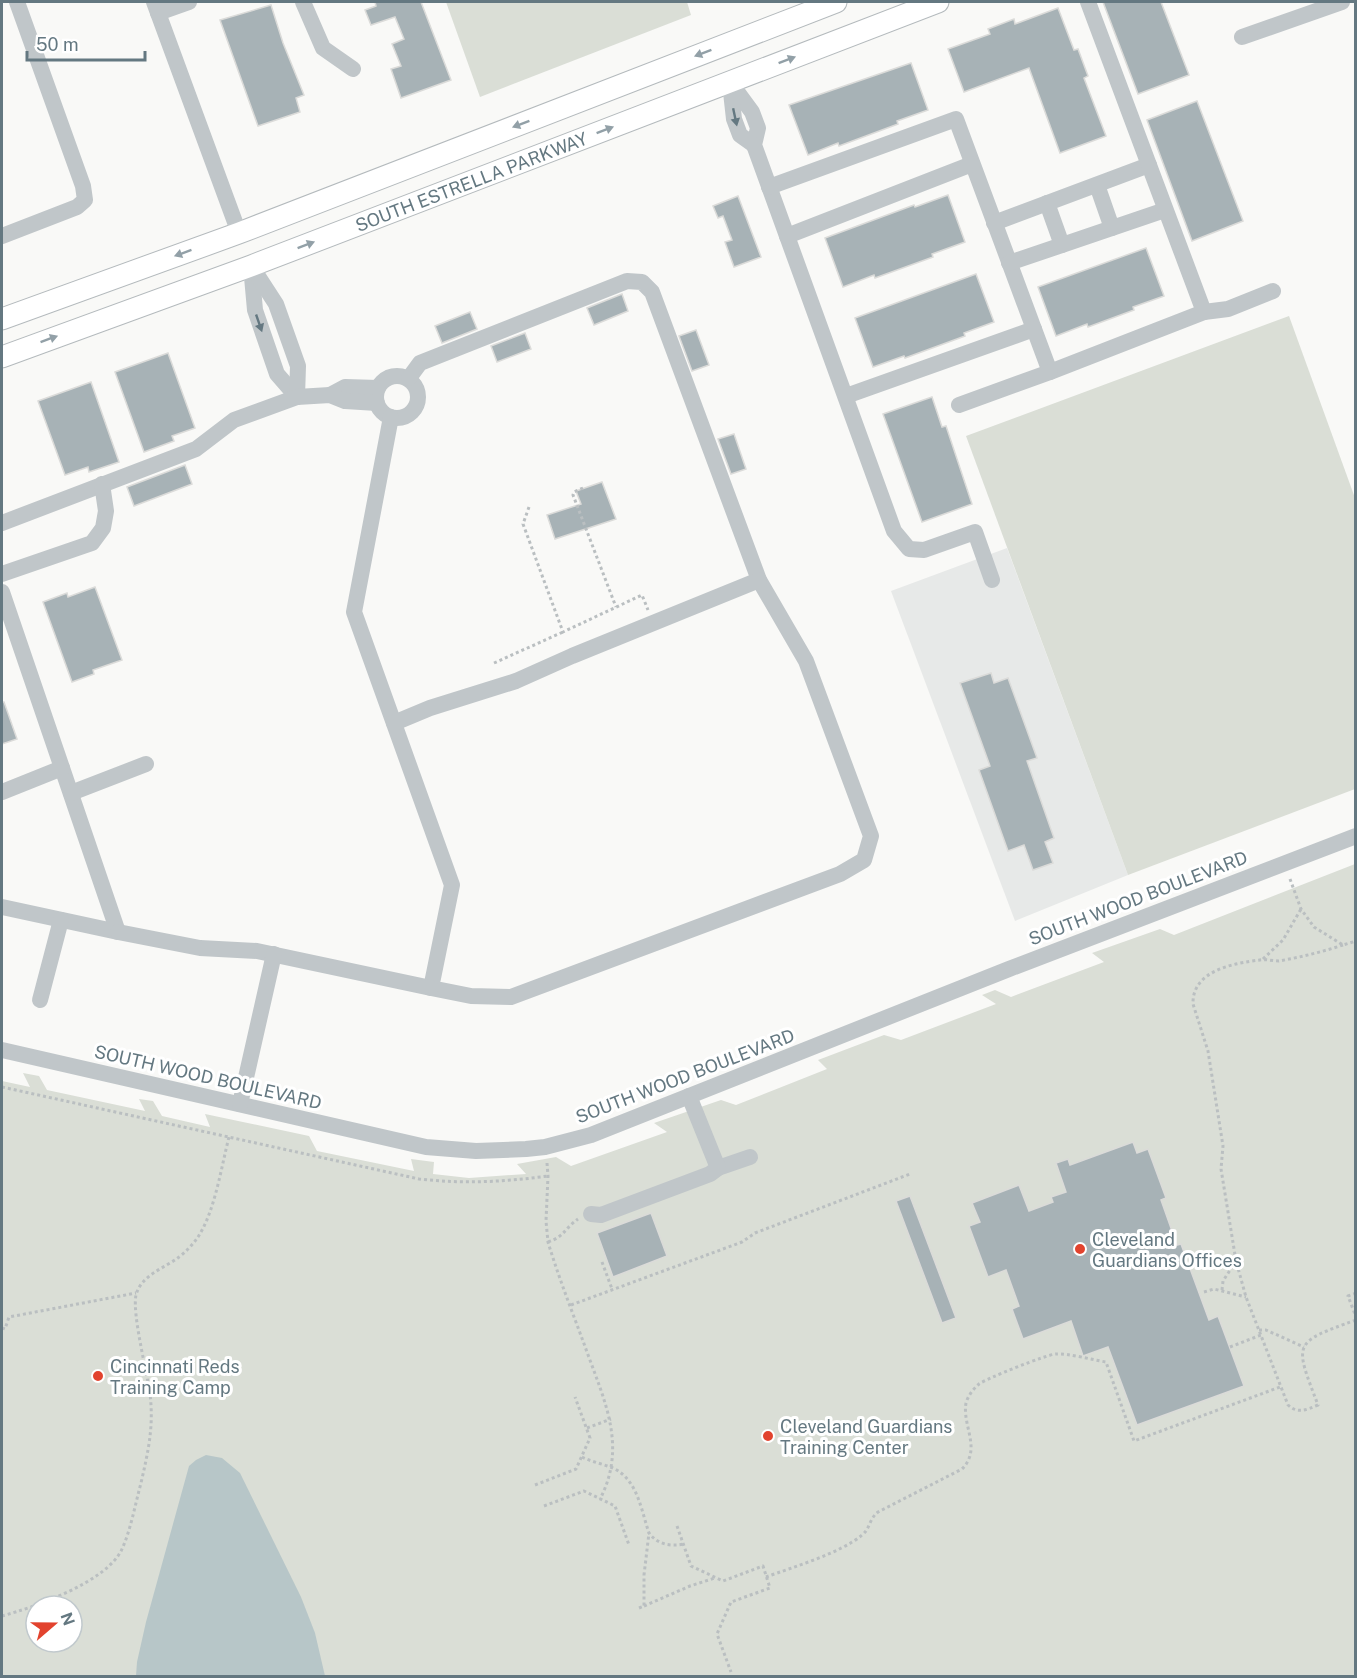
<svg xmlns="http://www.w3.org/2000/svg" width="1357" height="1678" viewBox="0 0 1357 1678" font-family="'Public Sans',sans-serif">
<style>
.built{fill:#e7e9e8}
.green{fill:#daded6;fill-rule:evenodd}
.water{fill:#b7c6c8}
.building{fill:#a7b2b6;stroke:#dbdbd9;stroke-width:1.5}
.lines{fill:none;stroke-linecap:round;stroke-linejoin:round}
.major-casing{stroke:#b4babd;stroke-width:23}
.path{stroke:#babfc1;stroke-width:3;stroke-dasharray:3 3;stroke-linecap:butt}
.minor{stroke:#c0c6c9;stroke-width:16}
.major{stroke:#fff;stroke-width:21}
.oneway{fill:#92a0a7}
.oneway2{fill:#647881}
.poi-dot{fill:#e2432e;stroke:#fff;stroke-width:2}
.labels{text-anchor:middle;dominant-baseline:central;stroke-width:6;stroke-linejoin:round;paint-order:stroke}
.street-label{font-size:18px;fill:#647881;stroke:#fff}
.poi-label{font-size:18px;fill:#647881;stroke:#fff;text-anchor:start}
</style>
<rect width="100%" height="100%" fill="#f9f9f7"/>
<polygon class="built" points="1007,548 1128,875 1015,921 891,591"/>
<g class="green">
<polygon points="446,2 687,2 691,15 480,97"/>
<polygon points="1289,316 1355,498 1355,789 1128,875 966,436"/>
<path d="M1355 864V1676H2V1081L30 1087 23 1073 39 1076 47 1090 145 1111 139 1099 153 1101 162 1116 210 1127 205 1114 309 1136 317 1151 414 1171 411 1159 434 1162 433 1174 469 1178 526 1174 517 1164 556 1157 571 1166 667 1132 654 1123 721 1100 736 1105 827 1069 818 1060 884 1035 901 1040 996 1004 982 995 995 990 1011 997 1104 962 1092 953 1160 929 1174 935ZM36 1606H72V1642H36Z"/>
</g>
<polygon class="water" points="206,1455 222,1458 240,1473 301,1597 315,1633 325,1676 136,1676 137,1662 146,1622 189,1466 196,1460"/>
<g class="building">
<polygon points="375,2 421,2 451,80 401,98 391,69 401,66 392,44 404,39 395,17 371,25 365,10 376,6"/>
<polygon points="1103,2 1161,2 1189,75 1138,94"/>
<polygon points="271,5 283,43 304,95 296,98 300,112 258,126 220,20"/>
<polygon points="1058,8 1074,50 1078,49 1088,76 1084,78 1106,136 1060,153 1029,68 964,92 948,49 990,34 988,29 1014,19 1015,24"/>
<polygon points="911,63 928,110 897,121 898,124 839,146 838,143 808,155 789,105"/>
<polygon points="1197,101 1243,221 1192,241 1147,120"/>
<polygon points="948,195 965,242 932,254 933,257 875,278 874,275 843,287 825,238 914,205 915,207"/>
<polygon points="738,196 761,257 734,267 725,242 732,240 723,216 718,218 713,206"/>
<polygon points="1146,248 1164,296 1133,307 1134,310 1088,327 1087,324 1056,336 1038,287"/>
<polygon points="976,274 994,322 964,333 965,336 905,358 904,356 873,367 855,318"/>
<polygon points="622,294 628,311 594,325 587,308"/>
<polygon points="470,312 477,329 442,343 435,326"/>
<polygon points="696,330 709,365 692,371 679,336"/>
<polygon points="525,333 531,349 497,362 491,346"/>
<polygon points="168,353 195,428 172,436 174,441 144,452 115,372"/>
<polygon points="91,382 119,462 89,472 88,467 65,475 38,401"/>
<polygon points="932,397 942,427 946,426 972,504 922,522 883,414"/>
<polygon points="734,434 746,469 731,474 718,439"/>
<polygon points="185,465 192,484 134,506 127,487"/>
<polygon points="602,482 616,519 555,539 547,515 581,504 576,491"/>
<polygon points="95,587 122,660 93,670 94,674 72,682 43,602 67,593 68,597"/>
<polygon points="991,673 994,683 1008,678 1037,758 1027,761 1054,838 1045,842 1053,863 1033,870 1024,845 1008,851 979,770 990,766 960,683"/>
<polygon points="2,702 4,702 17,739 2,744"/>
<polygon points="1133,1142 1137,1153 1148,1149 1166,1198 1161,1200 1177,1245 1181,1244 1209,1320 1218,1316 1244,1386 1137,1425 1108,1347 1083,1356 1071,1321 1023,1339 1012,1309 1019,1306 1006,1270 988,1277 969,1226 980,1222 972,1203 1019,1185 1029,1211 1053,1202 1051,1197 1066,1192 1056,1163 1068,1159 1070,1165"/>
<polygon points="910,1196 956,1318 942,1323 896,1201"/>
<polygon points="651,1213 667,1256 613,1277 597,1233"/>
</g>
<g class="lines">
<defs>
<g id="major">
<polyline points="2,319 239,233 836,2"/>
<path id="s1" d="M2 357 251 266 938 2"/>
</g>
</defs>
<use href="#major" class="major-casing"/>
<g class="path">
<polyline points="583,488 574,492 573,495 616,607"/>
<polyline points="529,507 523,524 563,632 642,595 648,610"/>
<polyline points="494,663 563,632"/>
<polyline points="1290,879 1301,909 1314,927 1343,945 1356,941"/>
<path d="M1343 945C1322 952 1301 957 1279 961 1273 961 1267 959 1260 960 1235 963 1192 970 1193 1004L1208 1051 1223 1146 1221 1169 1236 1261 1246 1297 1288 1405C1298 1414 1306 1410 1318 1405 1294 1342 1292 1343 1356 1320"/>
<polyline points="1263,959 1283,940 1301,909"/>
<path d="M2 1087 419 1179C463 1184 504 1182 548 1176"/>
<path d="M547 1163 548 1176 546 1221 548 1242C559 1279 574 1316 587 1352 605 1402 627 1447 600 1499"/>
<path d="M548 1242C564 1237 565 1228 578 1219"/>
<polyline points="602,1262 612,1289"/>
<polyline points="1222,1290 1223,1281 1236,1261"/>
<polyline points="1204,1292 1214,1289 1246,1297"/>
<polyline points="1356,1293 1348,1296 1356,1317"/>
<polyline points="571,1305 742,1242 755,1233 910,1174"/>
<polyline points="2,1328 5,1329 9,1317 136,1293"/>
<polyline points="1259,1330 1266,1330 1304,1347"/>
<polyline points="1230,1347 1261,1335"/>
<polyline points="587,1428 611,1419"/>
<path d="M582 1457C592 1462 603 1464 613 1468 638 1480 641 1510 649 1533 657 1544 670 1547 684 1544"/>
<polyline points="535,1485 576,1469 590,1438 575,1397"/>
<polyline points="544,1506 584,1491 615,1506 629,1545"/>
<polyline points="677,1526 691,1566 723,1581 763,1566 770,1588 731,1602 717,1634 731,1672"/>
<path d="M766 1577C793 1567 841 1553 862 1535 870 1529 869 1519 878 1512L962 1469C982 1449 962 1426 966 1403 968 1396 973 1389 979 1384 985 1379 1048 1354 1056 1354 1068 1353 1093 1360 1106 1362L1134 1441 1280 1387"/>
<polyline points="644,1606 690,1586 715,1578"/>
<polyline points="639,1608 644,1606 644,1575 649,1533"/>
<path d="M2 1616C35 1607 107 1582 122 1549 131 1529 135 1505 141 1483 148 1452 154 1427 150 1394 147 1372 132 1314 136 1295 141 1275 165 1268 179 1257 187 1251 193 1244 198 1237 215 1211 221 1168 229 1137"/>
</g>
<g class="minor">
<polyline points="154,2 239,233"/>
<polyline points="303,2 323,48 353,69"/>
<polyline points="158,13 189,2"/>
<polyline points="1242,37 1342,2"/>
<polyline points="730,82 752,112 758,128 754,145 894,531 909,549 924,550 975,532 992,580"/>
<polyline points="730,83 734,119 740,135 754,145"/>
<polyline points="1097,185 1112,228"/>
<polyline points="769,187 956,119 1034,329 846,396"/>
<polyline points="1047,203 1062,245"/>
<polyline points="994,223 1149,165"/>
<polyline points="2,236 77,207 85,200 83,186 17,2"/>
<polyline points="787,236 972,164"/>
<polyline points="1009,263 1165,210"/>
<polyline points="251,266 255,310 277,374 297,397"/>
<polyline points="252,267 276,304 298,366 297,397"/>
<polyline points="1204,312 1228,309 1273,291"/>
<polyline points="1034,329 1050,372 1204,312 1088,2"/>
<circle cx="397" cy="397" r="21"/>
<polyline points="330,395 345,387 378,388"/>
<polyline points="959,405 1050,372"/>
<polyline points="391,417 354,612 452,885 431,988 471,996 511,997 840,874 864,860 871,836 806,661 759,580 652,292 642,282 627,281 420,363 409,378"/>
<polyline points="2,523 196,449 234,420 297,397 330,395 345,401 377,403"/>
<polyline points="2,574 92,543 103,528 106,511 102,484"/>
<polyline points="2,592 118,932 2,907"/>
<polyline points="394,723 430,708 516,681 572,656 759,580"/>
<polyline points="2,792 62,768"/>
<polyline points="71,793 146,764"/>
<polyline points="118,932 200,948 257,951 431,988"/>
<polyline points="40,1000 61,920"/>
<polyline points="2,1050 426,1147 476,1151 526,1149 545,1147 591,1135 1009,969 1356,836"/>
<polyline points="240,1104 274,954"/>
<polyline points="718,1168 750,1157"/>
<polyline points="591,1214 601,1215 710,1174 718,1168 689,1096"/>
</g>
<use href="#major" class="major"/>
</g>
<defs><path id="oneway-solid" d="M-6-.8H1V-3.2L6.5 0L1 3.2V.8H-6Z" transform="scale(1.5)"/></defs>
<g class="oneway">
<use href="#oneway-solid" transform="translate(703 53) rotate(159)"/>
<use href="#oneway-solid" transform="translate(787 60) rotate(-21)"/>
<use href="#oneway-solid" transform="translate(521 124) rotate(159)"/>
<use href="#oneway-solid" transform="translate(605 130) rotate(-21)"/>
<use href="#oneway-solid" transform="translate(306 245) rotate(-21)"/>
<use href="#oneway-solid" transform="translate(183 253) rotate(160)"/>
<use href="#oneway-solid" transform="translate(49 339) rotate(-20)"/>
</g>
<g class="oneway2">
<use href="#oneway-solid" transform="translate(735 117) rotate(78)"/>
<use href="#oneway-solid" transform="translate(259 323) rotate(71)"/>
</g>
<g class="poi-dot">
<circle cx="1080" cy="1249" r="6"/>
<circle cx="98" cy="1376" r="6"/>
<circle cx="768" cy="1436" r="6"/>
</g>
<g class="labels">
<g class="street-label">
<text stroke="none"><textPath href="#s1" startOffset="501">SOUTH ESTRELLA PARKWAY</textPath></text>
<text transform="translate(1138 898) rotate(-21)">SOUTH WOOD BOULEVARD</text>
<text transform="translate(685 1076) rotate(-21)">SOUTH WOOD BOULEVARD</text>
<text transform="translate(208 1077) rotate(13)">SOUTH WOOD BOULEVARD</text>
</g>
<g class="poi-label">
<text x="1092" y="1239">Cleveland<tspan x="1092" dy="21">Guardians Offices</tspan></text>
<text x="110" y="1366">Cincinnati Reds<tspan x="110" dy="21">Training Camp</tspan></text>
<text x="780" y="1426">Cleveland Guardians<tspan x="780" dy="21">Training Center</tspan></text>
</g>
</g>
<rect width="1357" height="1678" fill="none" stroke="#647881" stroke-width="6"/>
<g transform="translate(54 1624) rotate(70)"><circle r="28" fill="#ffffff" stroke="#c1c9cd" stroke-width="1.5"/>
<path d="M0-4.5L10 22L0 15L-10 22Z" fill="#e2432e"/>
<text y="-9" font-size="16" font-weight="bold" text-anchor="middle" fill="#647881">N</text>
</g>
<path d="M27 51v9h118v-9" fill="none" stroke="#647881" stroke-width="3"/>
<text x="36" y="51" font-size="18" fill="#647881" stroke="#ffffff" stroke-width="4.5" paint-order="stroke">50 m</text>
</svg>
